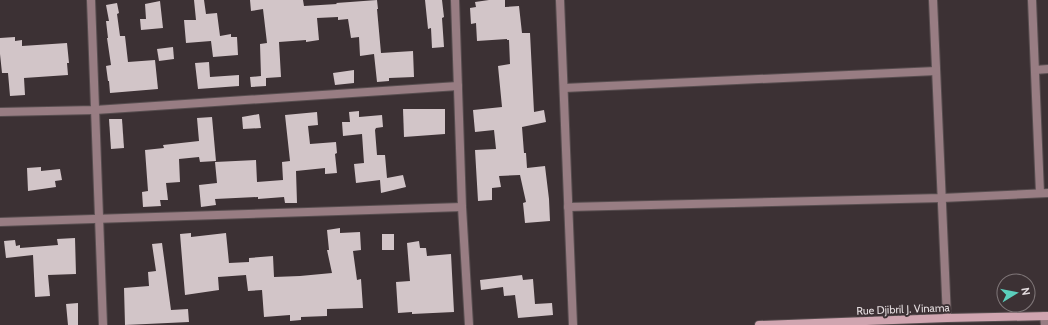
<svg xmlns="http://www.w3.org/2000/svg" width="1048" height="325" viewBox="0 0 1048 325" font-family="Cabin,sans-serif">
<style>
.building{fill:#d2c5c8}
.lines{fill:none;stroke-linecap:round;stroke-linejoin:round}
.street-casing{stroke:#574d4f;stroke-width:10}
.secondary-casing{stroke:#574d4f;stroke-width:10}
.street{stroke:#987d83;stroke-width:8}
.secondary{stroke:#d0a5b0;stroke-width:8}
.labels{text-anchor:middle;dominant-baseline:central;stroke-width:4;stroke-linejoin:round;paint-order:stroke}
.street-label{font-size:11px;fill:#e4dddf;stroke:#3c3134}
</style>
<rect width="100%" height="100%" fill="#3c3134"/>
<g class="building">
<polygon points="194,0 204,0 206,14 217,13 220,36 231,34 231,37 237,37 238,55 213,57 211,41 186,43 184,20 196,20"/>
<polygon points="250,0 303,0 304,6 337,4 336,3 350,2 377,0 378,9 377,9 381,53 413,51 414,77 389,78 389,81 377,82 374,54 360,56 359,37 351,38 348,19 338,20 338,17 317,18 319,40 306,42 306,40 279,42 281,77 266,78 266,86 251,87 250,77 261,76 260,44 267,43 263,9 251,11"/>
<polygon points="425,0 442,0 444,17 442,18 444,47 432,48 431,28 428,29"/>
<polygon points="489,0 505,0 505,7 519,6 522,33 530,33 534,112 544,110 546,122 522,127 524,153 526,153 527,168 545,166 549,199 550,221 525,223 523,203 526,202 520,175 499,176 501,187 492,188 492,200 478,201 475,150 496,149 494,130 475,132 473,110 502,107 498,66 510,64 509,40 507,40 507,39 477,41 476,23 471,24 470,8 476,7 475,2"/>
<polygon points="160,1 163,28 141,30 140,19 146,19 145,4"/>
<polygon points="117,3 119,13 117,14 120,36 125,36 128,62 155,60 158,89 110,93 109,81 108,81 106,66 111,65 107,38 108,38 106,21 109,21 106,5"/>
<polygon points="15,37 15,41 22,40 22,46 67,43 69,63 67,63 68,75 24,78 25,95 10,96 8,73 2,73 0,54 0,38"/>
<polygon points="173,47 174,59 159,61 157,49"/>
<polygon points="209,62 210,77 239,75 239,86 198,89 195,63"/>
<polygon points="354,70 354,83 335,85 333,73"/>
<polygon points="403,109 445,109 445,134 404,137"/>
<polygon points="359,111 359,117 382,115 383,127 376,128 375,130 377,155 385,155 387,178 403,175 406,187 381,193 380,180 356,183 354,164 364,163 362,134 343,136 342,122 350,122 349,112"/>
<polygon points="317,112 318,125 308,126 310,144 336,142 337,153 335,154 337,173 325,174 325,168 296,171 297,203 285,203 284,197 258,199 258,197 215,199 216,205 201,207 199,185 217,183 215,162 256,160 257,182 283,180 282,162 290,161 285,115"/>
<polygon points="259,114 261,128 243,129 242,117"/>
<polygon points="212,117 216,161 200,162 199,157 179,159 180,182 166,183 168,200 160,200 161,206 143,207 142,192 148,191 145,150 164,148 163,145 199,141 197,118"/>
<polygon points="109,119 122,119 124,148 111,149"/>
<polygon points="41,167 41,171 60,169 62,180 55,181 56,187 28,191 27,168"/>
<polygon points="340,228 340,233 360,232 361,250 353,251 357,280 361,279 363,308 327,309 327,316 301,317 301,320 290,321 290,315 264,317 262,290 248,291 246,275 218,277 219,290 185,295 180,234 191,233 191,237 226,233 229,263 249,262 249,258 273,256 274,277 300,276 332,273 327,250 329,250 327,230"/>
<rect x="382" y="234" width="12" height="16"/>
<polygon points="75,238 76,274 48,275 50,296 35,297 33,255 6,258 4,241 15,240 16,246 20,245 20,248 58,245 57,239"/>
<polygon points="419,241 420,248 426,248 427,256 451,254 454,312 412,314 412,312 398,313 396,282 410,281 407,243"/>
<polygon points="162,243 171,310 188,309 189,322 125,325 124,288 149,286 148,272 156,271 152,244"/>
<polygon points="522,275 523,280 533,279 535,304 552,303 553,315 518,318 515,295 504,296 503,287 481,290 480,280"/>
<polygon points="78,303 78,325 68,325 66,304"/>
</g>
<g class="lines">
<defs>
<g id="street">
<polyline points="91,0 103,325"/>
<polyline points="455,0 462,207 469,325"/>
<polyline points="560,0 573,325"/>
<polyline points="933,0 947,318"/>
<polyline points="1032,0 1040,193"/>
<polyline points="1035,70 1048,69"/>
<polyline points="564,88 936,71"/>
<polyline points="0,112 95,110 458,86"/>
<polyline points="568,207 942,198 1048,193"/>
<polyline points="0,222 462,207"/>
<polyline points="1044,316 1045,325"/>
</g>
<polyline id="secondary" points="759,325 947,318 1048,316"/>
</defs>
<use href="#street" class="street-casing"/>
<use href="#secondary" class="secondary-casing"/>
<use href="#street" class="street"/>
<use href="#secondary" class="secondary"/>
</g>
<g class="labels">
<g class="street-label">
<text transform="translate(903 309) rotate(-2)">Rue Djibril J. Vinama</text>
</g>
</g>
<g transform="translate(1016 293) rotate(80)"><circle r="19" fill="#3c3134" stroke="#7f7678"/>
<path d="M0-3L7 15L0 10L-7 15Z" fill="#5bcebc"/>
<text y="-6" font-size="11" font-weight="bold" text-anchor="middle" fill="#e4dddf">N</text>
</g>
</svg>
